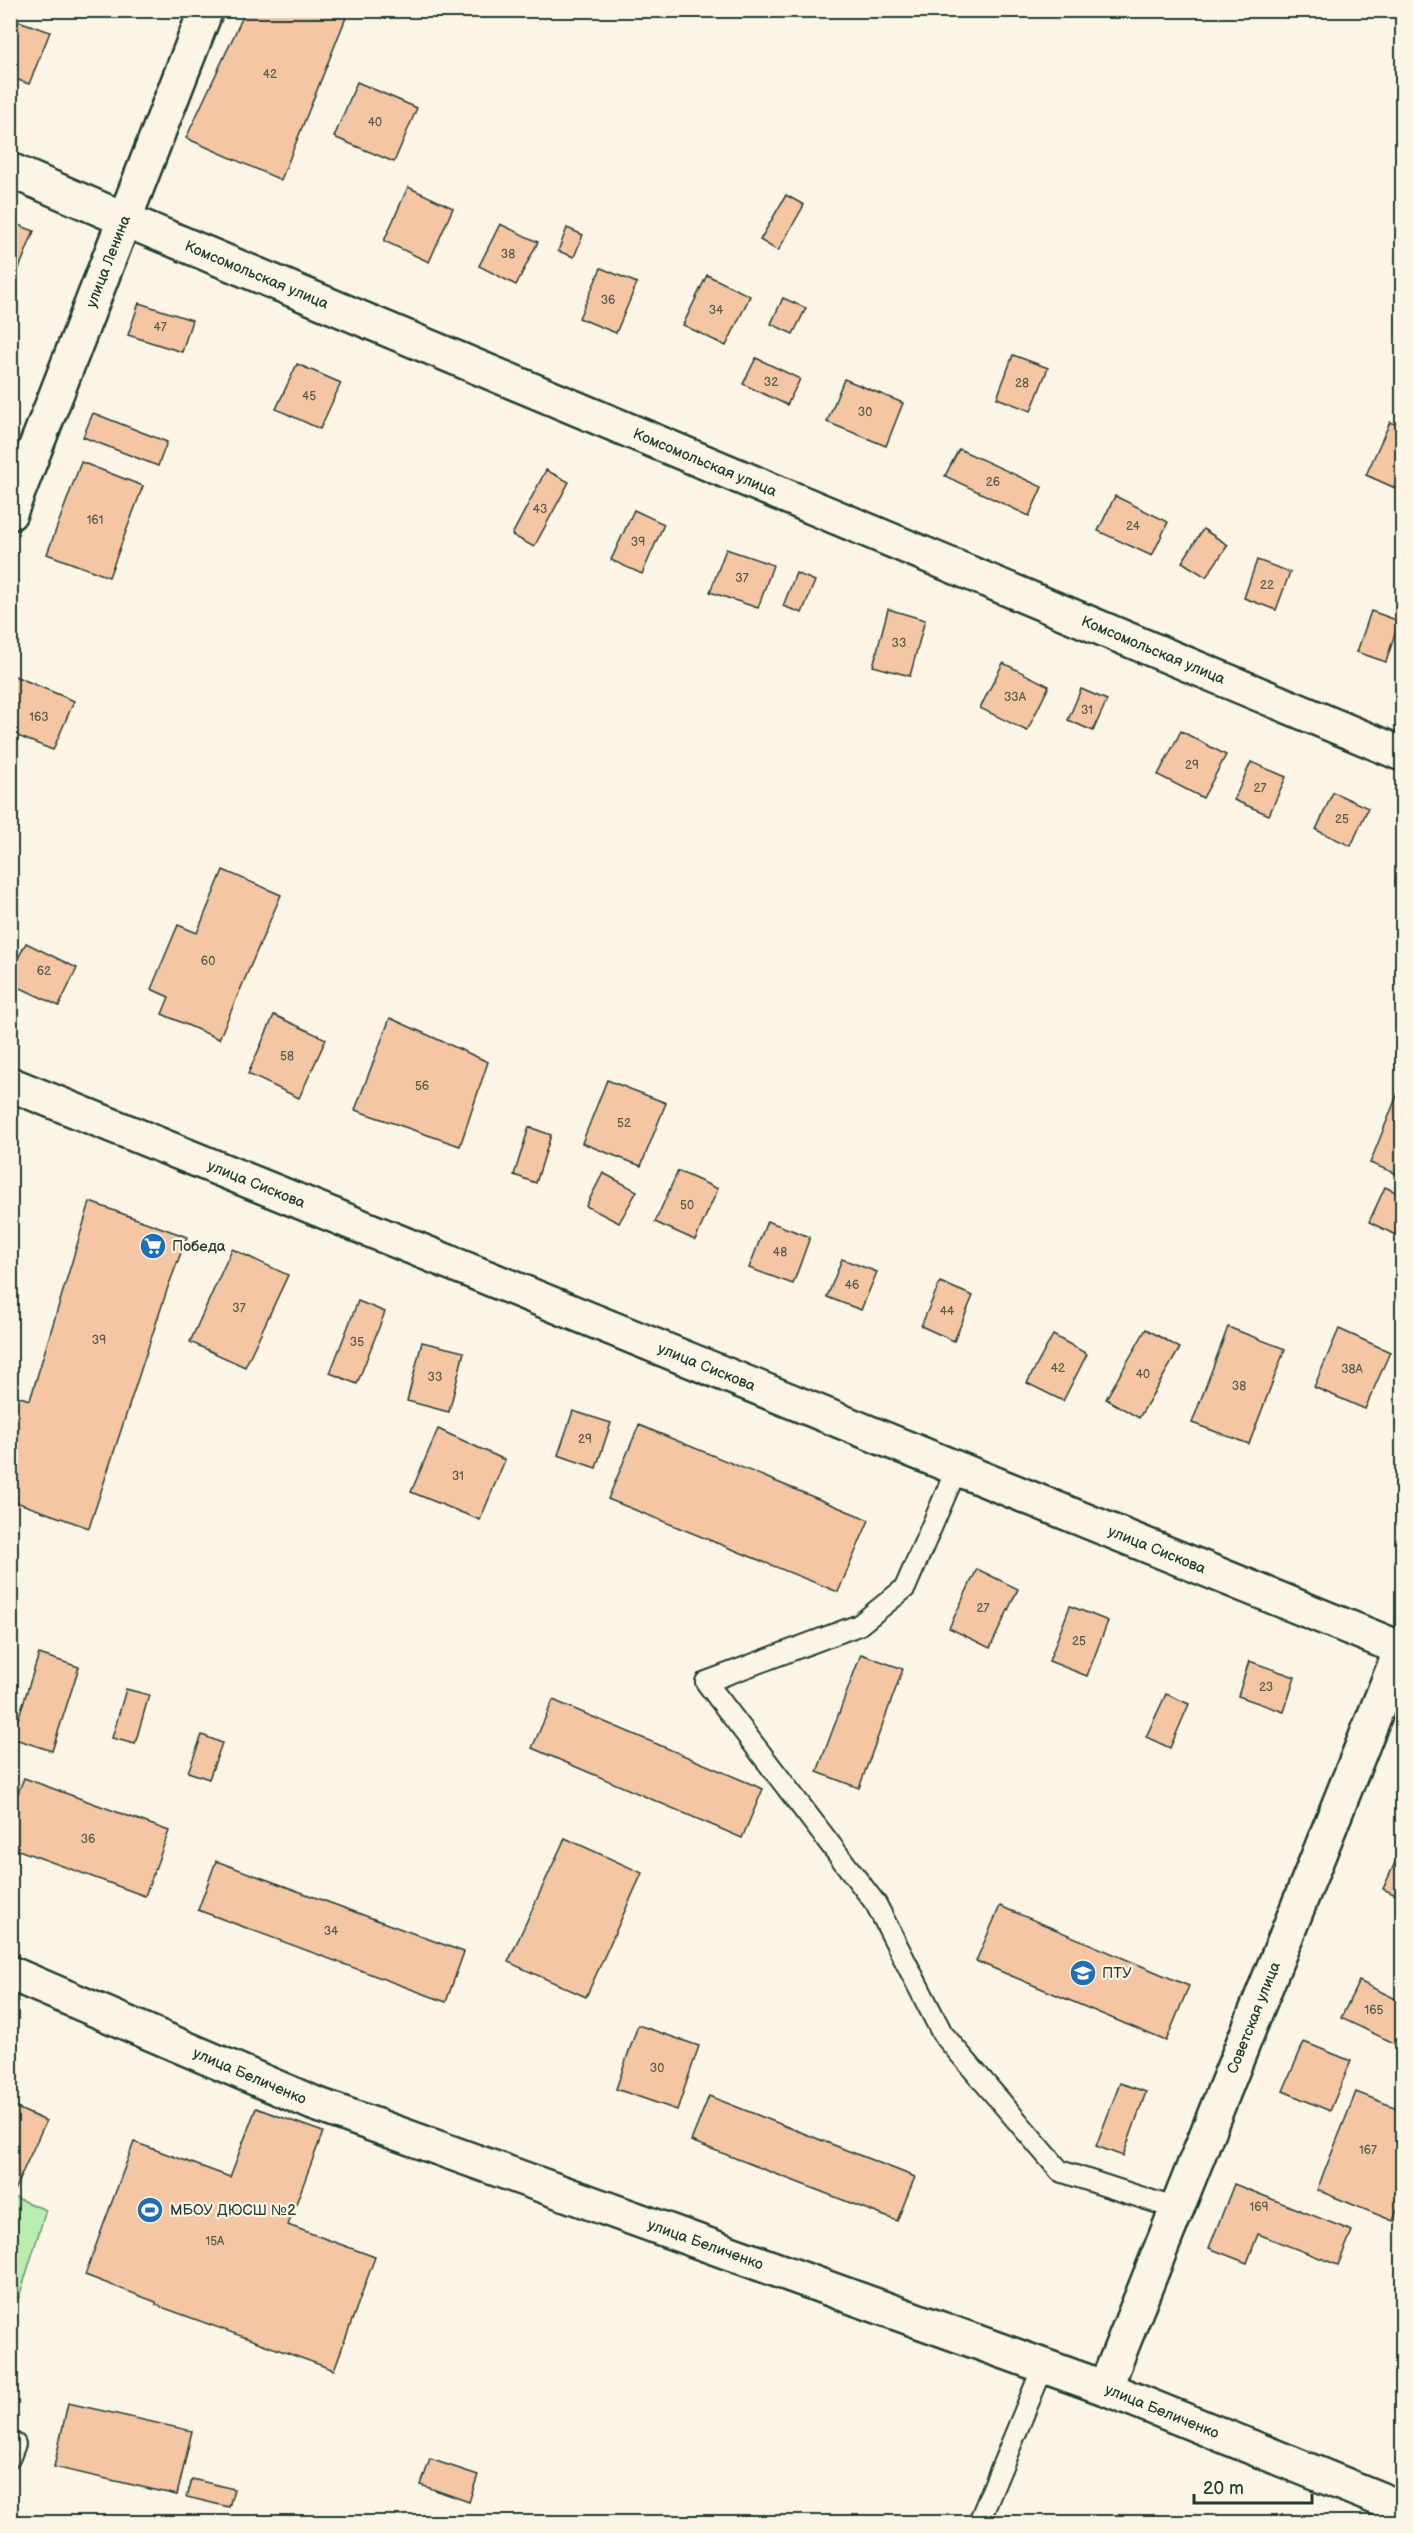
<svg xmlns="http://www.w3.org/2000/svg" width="1413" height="2533" viewBox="0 0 1413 2533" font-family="'Balsamiq Sans',sans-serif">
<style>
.green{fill:#b9eeb0;stroke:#6c9672;stroke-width:1.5}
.building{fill:#f4c6a3;stroke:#1f3d34;stroke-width:1.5}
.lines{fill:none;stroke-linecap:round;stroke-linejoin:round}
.lane-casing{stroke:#1f3d34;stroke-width:24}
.street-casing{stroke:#1f3d34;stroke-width:38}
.secondary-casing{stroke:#1f3d34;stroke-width:38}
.lane{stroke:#fcf5e5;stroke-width:20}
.street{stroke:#fcf5e5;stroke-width:33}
.secondary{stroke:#fcf5e5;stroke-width:33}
.labels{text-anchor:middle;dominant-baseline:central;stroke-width:4.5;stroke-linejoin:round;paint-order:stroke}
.number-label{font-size:12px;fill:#545f50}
.street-label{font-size:15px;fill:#1f3d34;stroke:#fcf5e5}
.poi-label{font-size:15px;fill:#1f3d34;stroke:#fcf5e5;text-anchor:start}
</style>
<rect width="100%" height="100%" fill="#fcf5e5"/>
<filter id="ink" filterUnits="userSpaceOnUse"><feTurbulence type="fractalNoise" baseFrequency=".0167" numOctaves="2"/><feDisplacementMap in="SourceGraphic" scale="12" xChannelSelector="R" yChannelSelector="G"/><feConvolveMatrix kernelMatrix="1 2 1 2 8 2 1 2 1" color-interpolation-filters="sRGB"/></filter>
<g filter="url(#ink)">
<polygon class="green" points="11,2196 46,2210 11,2323"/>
<g class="building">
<polygon points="246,10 349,10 281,180 186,138"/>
<polygon points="10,18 50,32 29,84 10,77"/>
<polygon points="357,82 417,108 394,162 334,137"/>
<polygon points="408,187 453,208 429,262 384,241"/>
<polygon points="786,195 804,205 778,251 760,240"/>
<polygon points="10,222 34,231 10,291"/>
<polygon points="500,224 538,242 516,285 479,266"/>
<polygon points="567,228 583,235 574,257 558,251"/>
<polygon points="601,268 637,283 616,333 579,318"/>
<polygon points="707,275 750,296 726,346 683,325"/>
<polygon points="783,298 806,308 793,334 771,324"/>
<polygon points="139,303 192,320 182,352 128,335"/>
<polygon points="1013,355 1048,368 1031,411 997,398"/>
<polygon points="756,358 800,379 787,405 743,384"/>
<polygon points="297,364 341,383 320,429 276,409"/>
<polygon points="844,379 903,403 886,446 827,422"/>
<polygon points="93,413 167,442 158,466 83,437"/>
<polygon points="1390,422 1402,427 1402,491 1366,475"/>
<polygon points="959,449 1042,487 1029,516 945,476"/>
<polygon points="81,462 143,486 109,577 47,554"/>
<polygon points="546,470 569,482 534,547 512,535"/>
<polygon points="1115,496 1168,522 1152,556 1098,531"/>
<polygon points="634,510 664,524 642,574 611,560"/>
<polygon points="1203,529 1228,545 1206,577 1182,562"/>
<polygon points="726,549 773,565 758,608 710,592"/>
<polygon points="1257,560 1290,572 1276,610 1244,598"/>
<polygon points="796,573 815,581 802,613 783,606"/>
<polygon points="888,609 925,620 910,676 873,666"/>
<polygon points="1371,611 1399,621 1386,662 1357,652"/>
<polygon points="1003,663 1049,686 1027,731 980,708"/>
<polygon points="10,674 74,701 53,750 10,733"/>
<polygon points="1081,689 1107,700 1093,731 1068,720"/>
<polygon points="1181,731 1226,755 1203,798 1158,775"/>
<polygon points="1251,762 1286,777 1269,815 1234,800"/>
<polygon points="1333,792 1368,808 1351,846 1316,830"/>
<polygon points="223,870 281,895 219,1039 162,1014 169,997 151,989 178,925 197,933"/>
<polygon points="26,943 77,968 59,1006 10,983 10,974"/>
<polygon points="274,1015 326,1039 299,1098 248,1074"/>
<polygon points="390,1018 488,1062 460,1146 355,1110"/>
<polygon points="607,1080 666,1103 641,1166 582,1143"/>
<polygon points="1402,1083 1402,1176 1370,1163"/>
<polygon points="529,1127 551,1135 536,1183 514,1175"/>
<polygon points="678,1171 718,1189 695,1240 655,1222"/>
<polygon points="603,1173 637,1191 619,1223 586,1206"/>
<polygon points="1385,1187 1402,1195 1402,1238 1369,1222"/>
<polygon points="90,1202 187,1237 168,1287 89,1528 10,1500 10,1394 30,1400"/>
<polygon points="767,1221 810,1237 793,1284 749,1268"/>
<polygon points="232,1249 288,1275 245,1367 190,1342"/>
<polygon points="842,1259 877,1272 861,1310 827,1297"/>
<polygon points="940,1282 973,1296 954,1341 921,1326"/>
<polygon points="358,1301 385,1312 357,1384 330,1373"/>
<polygon points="1228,1327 1285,1349 1249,1444 1192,1423"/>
<polygon points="1146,1329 1180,1348 1139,1418 1106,1399"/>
<polygon points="1339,1329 1390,1352 1365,1409 1314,1387"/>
<polygon points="1053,1335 1087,1354 1063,1401 1027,1383"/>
<polygon points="422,1342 464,1352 449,1412 407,1401"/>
<polygon points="573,1411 611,1423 596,1468 558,1455"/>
<polygon points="639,1425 869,1520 838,1592 608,1499"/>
<polygon points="438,1429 505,1460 480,1520 411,1492"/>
<polygon points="977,1569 1018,1589 990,1648 949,1628"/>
<polygon points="1070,1606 1108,1621 1087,1676 1049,1661"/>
<polygon points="39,1654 79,1667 52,1751 12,1738"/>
<polygon points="861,1654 903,1669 859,1788 817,1772"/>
<polygon points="1249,1661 1295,1677 1284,1712 1238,1696"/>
<polygon points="126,1689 149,1695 135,1744 112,1738"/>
<polygon points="1166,1694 1189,1704 1170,1748 1146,1737"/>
<polygon points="553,1700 763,1789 742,1838 532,1748"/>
<polygon points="202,1735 222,1743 209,1779 188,1772"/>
<polygon points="24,1778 169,1831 145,1896 10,1847 10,1813"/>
<polygon points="565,1838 642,1873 586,1997 508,1962"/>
<polygon points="1402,1847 1402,1898 1383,1889"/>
<polygon points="216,1861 464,1952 446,2002 198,1910"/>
<polygon points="1000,1906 1189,1986 1166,2041 976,1961"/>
<polygon points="1359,1981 1402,2002 1402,2041 1400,2046 1341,2018"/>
<polygon points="638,2025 699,2046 677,2110 616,2089"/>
<polygon points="1304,2042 1351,2061 1330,2111 1283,2091"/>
<polygon points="1120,2083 1146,2092 1123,2156 1096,2146"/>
<polygon points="1356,2092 1402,2110 1402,2197 1393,2221 1317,2190"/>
<polygon points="709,2096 915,2177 897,2221 691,2141"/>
<polygon points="10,2105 46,2121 12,2195 10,2194"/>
<polygon points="256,2108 323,2132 288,2225 375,2257 334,2370 156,2305 156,2302 85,2275 134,2142 230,2177"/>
<polygon points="1234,2184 1352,2231 1338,2265 1258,2234 1247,2263 1209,2248"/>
<polygon points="68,2403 192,2431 177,2495 54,2467"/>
<polygon points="430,2459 478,2475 469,2502 421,2485"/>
<polygon points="192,2479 234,2489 229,2507 187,2497"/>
</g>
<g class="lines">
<defs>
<g id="lane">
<polyline points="957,1468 905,1588 859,1625 706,1682 876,1904 942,2033 1060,2171 1177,2209"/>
<polyline points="10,2457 15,2444"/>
<polyline points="979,2522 1043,2367"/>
</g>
<g id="street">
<path id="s1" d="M10 170 126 220 1402 754"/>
<path id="s2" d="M10 1084 1402 1649"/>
<path id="s3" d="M10 1973 313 2103 1105 2388 1402 2508"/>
<path id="s4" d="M1105 2388 1402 1647"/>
</g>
<g id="secondary">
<path id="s5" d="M10 513 206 10"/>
</g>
</defs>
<use href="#lane" class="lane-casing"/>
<use href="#street" class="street-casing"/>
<use href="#secondary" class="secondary-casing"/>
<use href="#lane" class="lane"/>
<use href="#street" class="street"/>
<use href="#secondary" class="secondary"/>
</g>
</g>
<defs>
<symbol id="supermarket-disc" viewBox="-11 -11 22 22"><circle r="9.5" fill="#1f6fb2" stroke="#fcf5e5"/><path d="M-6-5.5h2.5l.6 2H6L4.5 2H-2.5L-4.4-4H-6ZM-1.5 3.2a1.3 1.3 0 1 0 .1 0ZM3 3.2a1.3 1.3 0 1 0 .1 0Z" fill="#fff"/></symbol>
<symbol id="school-disc" viewBox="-11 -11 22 22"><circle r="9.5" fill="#1f6fb2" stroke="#fcf5e5"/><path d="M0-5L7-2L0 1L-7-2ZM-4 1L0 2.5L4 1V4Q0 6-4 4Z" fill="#fff"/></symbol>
<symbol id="stadium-disc" viewBox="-11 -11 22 22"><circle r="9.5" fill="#1f6fb2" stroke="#fcf5e5"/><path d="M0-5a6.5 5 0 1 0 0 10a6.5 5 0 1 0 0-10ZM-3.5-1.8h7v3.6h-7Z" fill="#fff"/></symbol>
</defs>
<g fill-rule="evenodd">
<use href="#supermarket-disc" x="138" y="1231" width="30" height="30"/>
<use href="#school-disc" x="1068" y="1958" width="30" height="30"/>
<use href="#stadium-disc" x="135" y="2195" width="30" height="30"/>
</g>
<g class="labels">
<g class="number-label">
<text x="270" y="74">42</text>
<text x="375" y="122">40</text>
<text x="508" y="254">38</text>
<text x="608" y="300">36</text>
<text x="716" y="310">34</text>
<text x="160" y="327">47</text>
<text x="771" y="382">32</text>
<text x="1022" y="383">28</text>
<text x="309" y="396">45</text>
<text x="865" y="412">30</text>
<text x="993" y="482">26</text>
<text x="540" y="509">43</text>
<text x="95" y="520">161</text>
<text x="1133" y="526">24</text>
<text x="638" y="542">39</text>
<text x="742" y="578">37</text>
<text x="1267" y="585">22</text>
<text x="899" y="643">33</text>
<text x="1015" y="697">33А</text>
<text x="1087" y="710">31</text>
<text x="39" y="717">163</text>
<text x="1192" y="765">29</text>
<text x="1260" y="788">27</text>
<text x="1342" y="819">25</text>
<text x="208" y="961">60</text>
<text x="44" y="971">62</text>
<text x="287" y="1056">58</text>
<text x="422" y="1086">56</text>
<text x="624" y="1123">52</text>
<text x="687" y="1205">50</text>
<text x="780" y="1252">48</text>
<text x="852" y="1285">46</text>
<text x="239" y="1308">37</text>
<text x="947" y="1311">44</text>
<text x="99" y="1340">39</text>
<text x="357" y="1342">35</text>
<text x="1058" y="1368">42</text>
<text x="1352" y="1369">38А</text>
<text x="1143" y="1374">40</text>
<text x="435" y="1377">33</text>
<text x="1239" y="1386">38</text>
<text x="585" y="1439">29</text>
<text x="458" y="1476">31</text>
<text x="983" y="1608">27</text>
<text x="1079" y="1641">25</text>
<text x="1266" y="1687">23</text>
<text x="88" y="1839">36</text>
<text x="331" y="1931">34</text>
<text x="1374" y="2010">165</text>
<text x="657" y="2068">30</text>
<text x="1368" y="2150">167</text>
<text x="1259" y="2207">169</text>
<text x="215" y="2241">15А</text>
</g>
<g class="street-label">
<text stroke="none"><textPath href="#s5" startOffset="270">улица Ленина</textPath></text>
<text stroke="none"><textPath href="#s1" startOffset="268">Комсомольская улица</textPath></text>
<text stroke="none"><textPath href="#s1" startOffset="754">Комсомольская улица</textPath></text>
<text stroke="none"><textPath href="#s1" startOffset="1240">Комсомольская улица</textPath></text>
<text stroke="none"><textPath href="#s2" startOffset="266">улица Сискова</textPath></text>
<text stroke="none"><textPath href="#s2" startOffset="752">улица Сискова</textPath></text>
<text stroke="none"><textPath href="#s2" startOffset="1238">улица Сискова</textPath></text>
<text stroke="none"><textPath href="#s4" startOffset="399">Советская улица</textPath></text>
<text stroke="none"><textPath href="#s3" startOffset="261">улица Беличенко</textPath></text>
<text stroke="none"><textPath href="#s3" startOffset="747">улица Беличенко</textPath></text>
<text stroke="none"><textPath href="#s3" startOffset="1233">улица Беличенко</textPath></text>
</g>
<g class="poi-label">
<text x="172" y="1246">Победа</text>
<text x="1102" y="1973">ПТУ</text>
<text x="170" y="2210">МБОУ ДЮСШ №2</text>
</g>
</g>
<rect width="1413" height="2533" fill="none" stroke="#fcf5e5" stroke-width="36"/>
<rect x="18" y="18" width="1377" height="2497" fill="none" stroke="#1f3d34" stroke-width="2" filter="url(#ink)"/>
<path d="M1194 2494v9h118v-9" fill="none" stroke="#1f3d34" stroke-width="3"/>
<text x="1203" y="2494" font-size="18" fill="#1f3d34" stroke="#fcf5e5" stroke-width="4.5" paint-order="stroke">20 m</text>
</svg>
